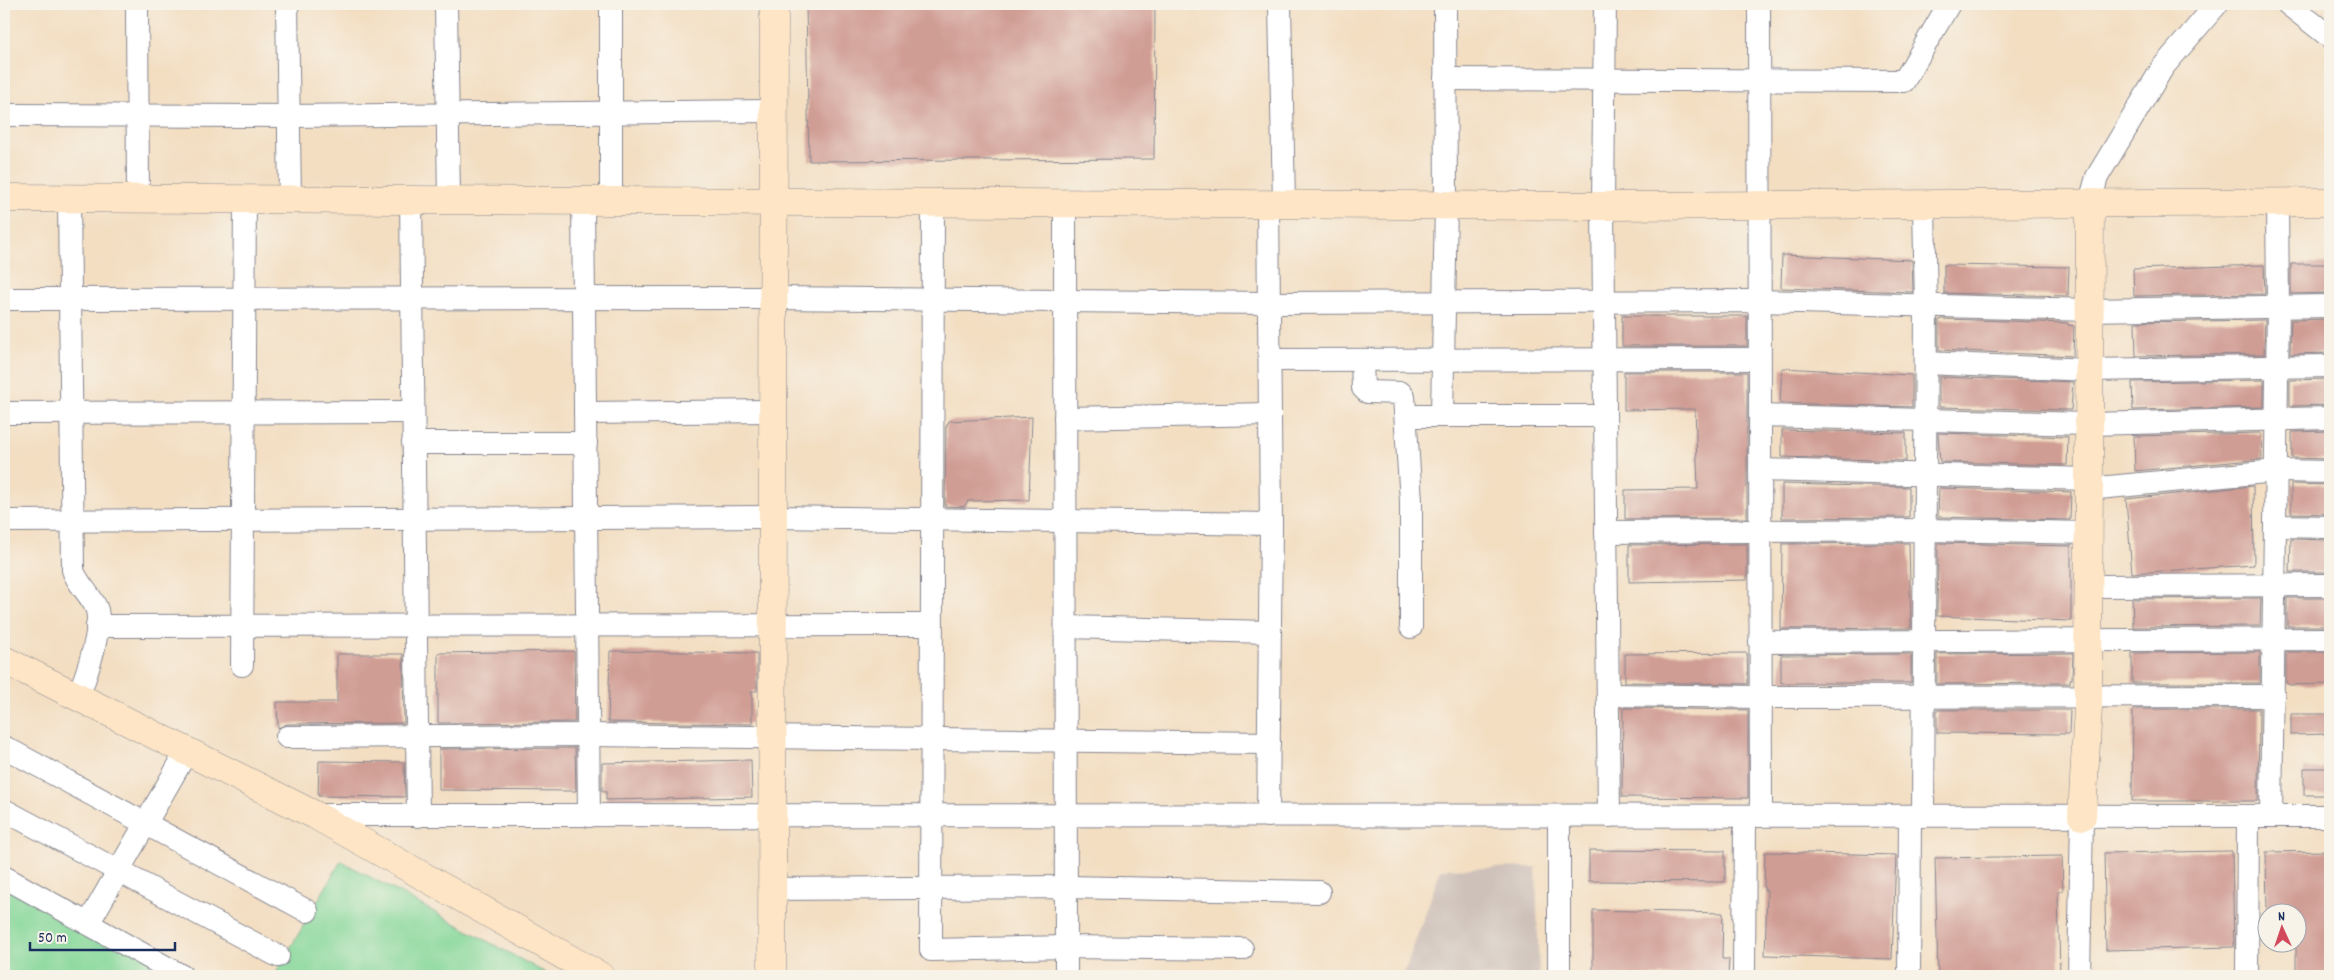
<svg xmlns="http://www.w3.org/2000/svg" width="2334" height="980" viewBox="0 0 2334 980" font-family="Dekko,sans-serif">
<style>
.industrial{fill:#cec1ba}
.green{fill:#84d799;stroke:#50837c}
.building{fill:#d09d94}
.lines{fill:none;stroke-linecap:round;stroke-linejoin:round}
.street-casing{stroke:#878690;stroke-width:24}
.secondary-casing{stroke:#878690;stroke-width:29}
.street{stroke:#fff;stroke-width:22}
.secondary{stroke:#fde5c5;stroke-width:28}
</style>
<rect width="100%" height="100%" fill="#f7f3e8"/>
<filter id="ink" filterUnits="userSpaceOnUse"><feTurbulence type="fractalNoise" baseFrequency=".02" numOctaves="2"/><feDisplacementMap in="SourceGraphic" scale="10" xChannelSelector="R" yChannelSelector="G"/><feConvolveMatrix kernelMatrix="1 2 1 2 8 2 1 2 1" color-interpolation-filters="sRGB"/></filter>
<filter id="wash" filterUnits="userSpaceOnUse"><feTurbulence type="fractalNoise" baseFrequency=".0096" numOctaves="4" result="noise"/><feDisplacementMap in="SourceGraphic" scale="20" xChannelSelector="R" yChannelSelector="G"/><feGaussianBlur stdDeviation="1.12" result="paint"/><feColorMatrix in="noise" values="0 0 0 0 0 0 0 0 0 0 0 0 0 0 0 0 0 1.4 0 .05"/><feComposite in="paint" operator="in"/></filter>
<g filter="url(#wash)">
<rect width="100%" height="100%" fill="#f3dec2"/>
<polygon class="industrial" points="1536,867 1539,976 1403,976 1441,869"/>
<g class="green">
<polygon points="341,861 551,976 274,976"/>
<polygon points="4,873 192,976 4,976"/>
</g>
<g id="blocks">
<g class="building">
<polygon points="806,4 1155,4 1154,159 809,161"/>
<polygon points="1782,255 1912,260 1913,292 1781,288"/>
<polygon points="2291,264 2330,264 2330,293 2291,294"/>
<polygon points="1944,265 2069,267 2068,296 1944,293"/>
<polygon points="2264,265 2265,294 2134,296 2133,269"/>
<rect x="1622" y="316" width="125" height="30"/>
<polygon points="1943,319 2068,323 2068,325 2074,326 2073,356 1939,350 1939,320"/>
<polygon points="2330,319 2330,353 2290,354 2291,320"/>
<polygon points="2265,320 2264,354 2136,356 2135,322"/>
<polygon points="1782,368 1912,375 1912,407 1780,403"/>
<polygon points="1624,372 1747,372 1747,518 1625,519 1625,490 1698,489 1695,409 1624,410"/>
<polygon points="1939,377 2073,382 2071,410 1939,407"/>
<polygon points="2330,379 2330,405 2290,406 2290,380"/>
<polygon points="2264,380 2264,407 2133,410 2132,382"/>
<polygon points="1032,417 1029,500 968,501 964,507 945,506 946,427 949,421"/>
<polygon points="1782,430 1906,433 1906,461 1782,457"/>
<polygon points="2330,431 2330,459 2292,458 2292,432"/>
<polygon points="1938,433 2068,437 2067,465 1940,462"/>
<polygon points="2261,433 2262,459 2135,471 2134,436"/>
<polygon points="1782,484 1909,487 1909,517 1782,518"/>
<polygon points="2291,484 2330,485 2330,514 2291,513"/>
<polygon points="2253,486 2254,565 2132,573 2126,499"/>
<polygon points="1939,488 2071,492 2070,520 1938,517"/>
<polygon points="2291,539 2330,540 2330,572 2290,572"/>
<polygon points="1909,543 1911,628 1781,629 1782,544"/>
<polygon points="1938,543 2071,546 2071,621 1937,616"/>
<polygon points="1747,544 1747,580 1629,582 1629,545"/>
<polygon points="2261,598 2260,626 2133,627 2132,599"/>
<rect x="2287" y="598" width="43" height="28"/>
<polygon points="574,651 575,722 438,723 438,653"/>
<polygon points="610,651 757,653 757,691 752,691 752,724 608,722"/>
<polygon points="2260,652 2260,683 2132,683 2132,653"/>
<polygon points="2286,652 2330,652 2330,684 2290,685 2286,683"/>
<polygon points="1747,653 1748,684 1625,682 1625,654"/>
<polygon points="2073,653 2072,679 2070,679 2070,683 1937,684 1937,654"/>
<polygon points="337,654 403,654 404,723 287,724 278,728 277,702 337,702"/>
<polygon points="1911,654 1911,683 1781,683 1781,655"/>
<polygon points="1623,708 1748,710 1748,798 1622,797"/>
<polygon points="2133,709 2259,709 2258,801 2132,801"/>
<polygon points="1937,710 2070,710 2069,734 1937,733"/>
<polygon points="2291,714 2330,714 2330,734 2291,735"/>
<polygon points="575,748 576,791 439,790 439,749"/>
<polygon points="751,760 752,797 606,800 606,791 602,791 602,763"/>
<polygon points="319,761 404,762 405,797 318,796"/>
<rect x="2304" y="768" width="26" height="27"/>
<polygon points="1589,850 1725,851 1725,882 1589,881"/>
<polygon points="2232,851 2234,947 2106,950 2104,853"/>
<polygon points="2330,851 2330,976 2296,976 2296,912 2267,912 2266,852"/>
<polygon points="1765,852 1896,855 1892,959 1765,955 1767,890 1764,890"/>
<polygon points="2062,856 2063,891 2058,891 2060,976 1938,976 1935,858"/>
<polygon points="1593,910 1723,913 1722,959 1729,959 1728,976 1593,976"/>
</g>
</g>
</g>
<g filter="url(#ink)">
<use href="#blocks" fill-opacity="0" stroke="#878690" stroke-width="1"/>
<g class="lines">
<defs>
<g id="street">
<polyline points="137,4 138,198"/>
<polyline points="287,4 290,198"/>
<polyline points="446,4 449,199"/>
<polyline points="1280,4 1284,204"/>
<polyline points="1605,4 1603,206 1609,816"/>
<polyline points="1759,4 1761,816"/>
<polyline points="2288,4 2330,37"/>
<polyline points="1445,79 1904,81 1949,4"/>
<polyline points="4,115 288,116 774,111"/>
<path d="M69 198 73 570C77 584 93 597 97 610 102 632 86 676 78 697"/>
<polyline points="411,199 418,816"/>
<polyline points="583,200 589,816"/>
<polyline points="611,200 611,4"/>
<polyline points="933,202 931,950 1066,947 1242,949"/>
<polyline points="2090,202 2097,177 2163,67 2217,4"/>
<polyline points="1065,203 1066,976"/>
<polyline points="4,299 773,298 1269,303 1759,301 2089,310 2330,306"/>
<polyline points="1270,360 1759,359"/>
<polyline points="1362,360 1363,388 1367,392 1401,393 1404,397 1411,501 1411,627"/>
<polyline points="1926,363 2089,370 2330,366"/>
<polyline points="4,413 413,412"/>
<polyline points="585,413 773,411"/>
<polyline points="1442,415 1446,205 1445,4"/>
<polyline points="1406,416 1605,416"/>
<polyline points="1760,416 2089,424 2330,418"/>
<polyline points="1065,418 1270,414"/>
<polyline points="413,443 586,443"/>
<polyline points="1760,470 2088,479"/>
<polyline points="2088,489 2276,471 2330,472"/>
<polyline points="4,521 773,517 1271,524"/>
<polyline points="2275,526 2330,527"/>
<polyline points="1606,532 1924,530 2089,533"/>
<polyline points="2089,586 2330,585"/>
<polyline points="97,626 931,625"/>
<polyline points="1066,627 1270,632"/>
<polyline points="1760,642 2330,639"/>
<polyline points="242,665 245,198"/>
<polyline points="1608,695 1760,697 2273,696"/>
<polyline points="287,737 589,735 1269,743"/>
<polyline points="4,747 307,911"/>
<polyline points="4,810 278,956"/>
<polyline points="315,815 2330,816"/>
<polyline points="1268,816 1271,524 1268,204"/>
<polyline points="1923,816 1926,306 1924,205"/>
<polyline points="2271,816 2278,306 2277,202"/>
<polyline points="4,877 182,976"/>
<polyline points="772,889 1066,887 1319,892"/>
<polyline points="88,924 187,751"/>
<polyline points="1559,976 1559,816"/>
<polyline points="1744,976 1745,816"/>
<polyline points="1909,976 1910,816"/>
<polyline points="2079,976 2082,816"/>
<polyline points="2247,976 2248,816"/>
</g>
<g id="secondary">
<polyline points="4,198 1603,206 2330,202"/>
<polyline points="4,660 315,815 600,976"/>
<polyline points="2082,816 2088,707 2090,202"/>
<polyline points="772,976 774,4"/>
</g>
</defs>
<use href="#street" class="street-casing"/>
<use href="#secondary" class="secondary-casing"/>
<use href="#street" class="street"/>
<use href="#secondary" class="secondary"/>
</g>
</g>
<rect width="2334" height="980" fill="none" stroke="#f7f3e8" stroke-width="20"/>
<g transform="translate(2282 928) rotate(357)"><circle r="24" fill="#f7f3e8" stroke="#9fa5b1"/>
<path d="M0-4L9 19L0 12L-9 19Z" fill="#d1495b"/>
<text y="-8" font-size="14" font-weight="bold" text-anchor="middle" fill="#1b2f5e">N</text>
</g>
<path d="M30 942v8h145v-8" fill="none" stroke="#1b2f5e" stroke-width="2.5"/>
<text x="38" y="942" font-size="15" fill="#1b2f5e" stroke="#f7f3e8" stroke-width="4" paint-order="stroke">50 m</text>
</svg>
